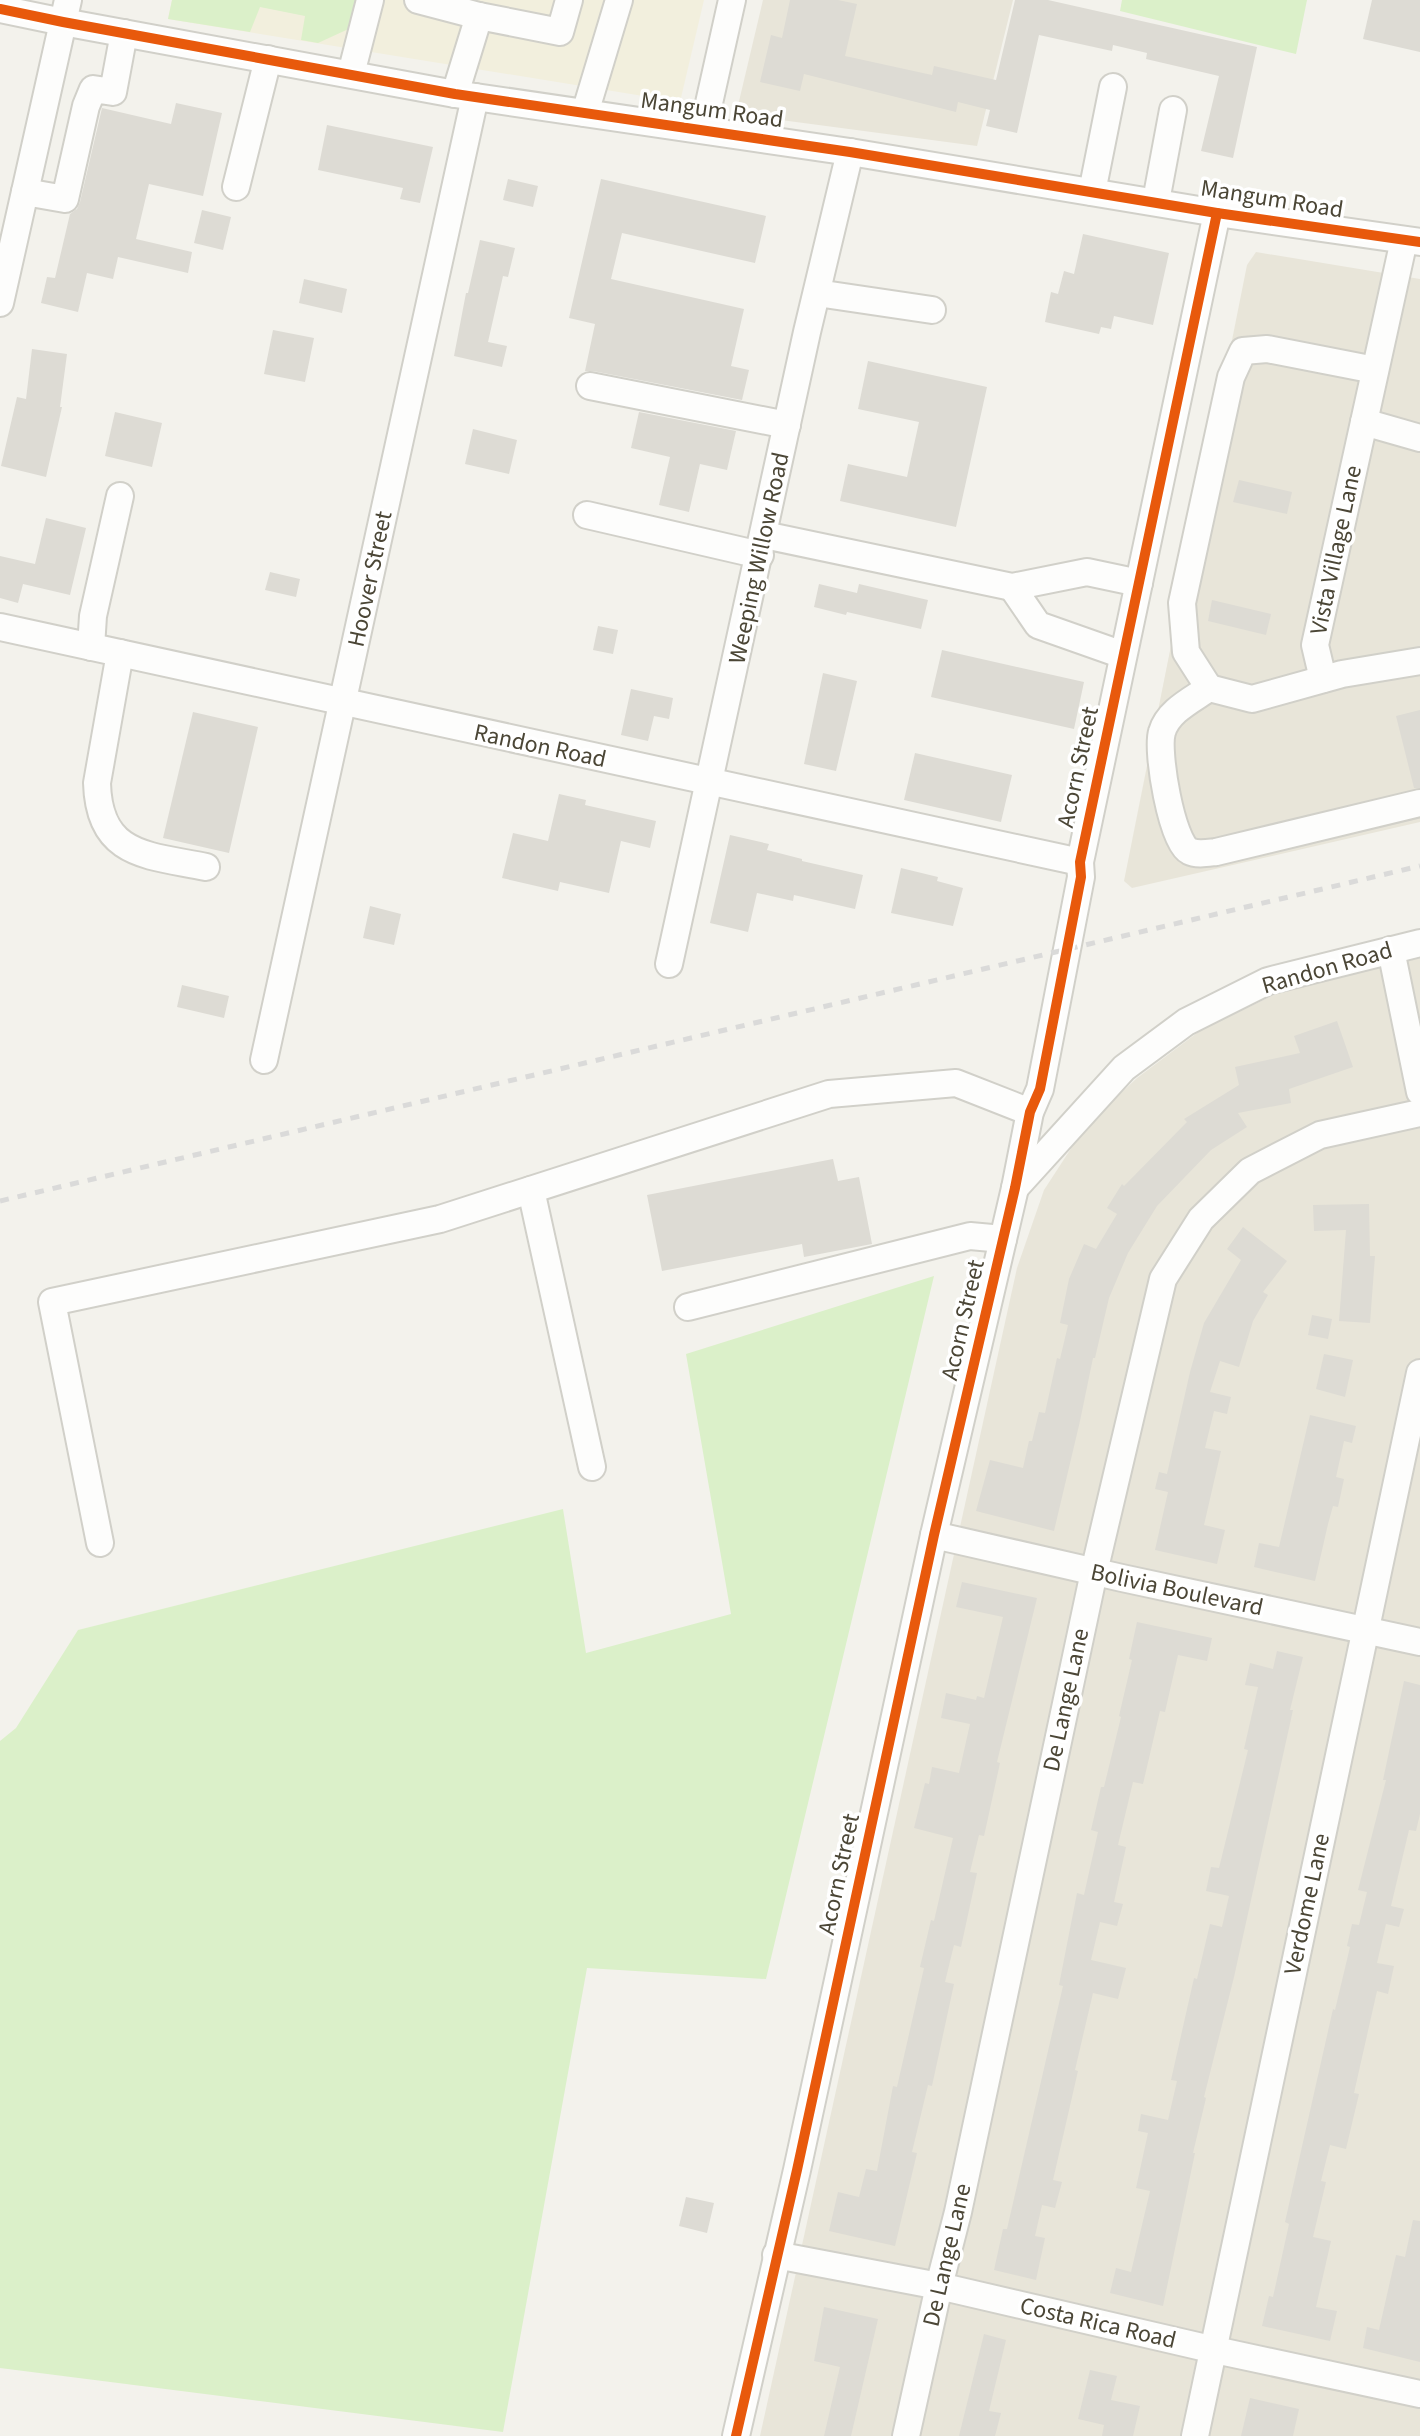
<svg xmlns="http://www.w3.org/2000/svg" width="1420" height="2436" viewBox="0 0 1420 2436" font-family="'Source Sans 3',sans-serif">
<style>
.residential{fill:#e8e5d9}
.education{fill:#f2efdd}
.green{fill:#dbf0c9}
.building{fill:#dddbd4}
.lines{fill:none;stroke-linecap:round;stroke-linejoin:round}
.minor-casing{stroke:#d1d0c9;stroke-width:30}
.minor{stroke:#fdfdfc;stroke-width:26}
.rail{stroke:#dadad9;stroke-width:5;stroke-dasharray:9 9;stroke-linecap:butt}
.cycleway-casing{stroke:#fff;stroke-width:15}
.cycleway{stroke:#e8590c;stroke-width:10}
.labels{text-anchor:middle;dominant-baseline:central;stroke-width:7;stroke-linejoin:round;paint-order:stroke}
.street-label{font-size:24px;fill:#4b4636;stroke:#fff}
</style>
<rect width="100%" height="100%" fill="#f3f2ec"/>
<g class="residential">
<polygon points="763,0 1013,0 977,146 736,114"/>
<polygon points="1256,252 1420,279 1420,822 1132,888 1124,881 1247,265"/>
<polygon points="1420,958 1420,2436 760,2436 1017,1268 1044,1190 1085,1127 1137,1078 1201,1030 1280,992"/>
</g>
<polygon class="education" points="172,0 704,0 680,102 168,19"/>
<g class="green">
<polygon points="172,0 363,0 355,26 318,43 301,40 305,16 260,7 250,32 168,19"/>
<polygon points="1122,0 1307,0 1296,54 1120,11"/>
<polygon points="934,1276 766,1979 587,1968 503,2432 0,2368 0,1741 16,1728 78,1630 563,1509 586,1653 731,1614 686,1354"/>
</g>
<g class="building">
<polygon points="790,0 838,0 857,4 845,56 932,75 934,66 996,80 1015,0 1048,0 1257,47 1233,158 1201,151 1219,76 1146,59 1147,53 1113,45 1112,51 1039,35 1017,133 986,126 990,110 958,102 956,112 804,74 800,91 760,82 771,35 782,38"/>
<polygon points="1372,0 1420,0 1420,52 1363,39"/>
<polygon points="176,103 222,113 203,196 149,184 136,239 192,252 188,273 118,257 113,279 87,273 78,312 41,303 47,277 55,278 70,214 77,209 80,202 102,108 171,124"/>
<polygon points="327,125 433,147 420,203 400,199 403,188 318,170"/>
<polygon points="508,179 538,186 533,207 503,200"/>
<polygon points="601,179 766,216 755,263 622,233 611,279 744,309 731,366 749,370 742,400 593,371 585,371 595,324 569,318"/>
<polygon points="202,210 231,217 223,250 194,243"/>
<polygon points="1083,234 1169,253 1153,325 1114,316 1111,329 1101,327 1099,334 1045,322 1051,292 1058,294 1064,271 1074,274"/>
<polygon points="480,240 515,248 508,277 503,276 488,342 507,346 502,367 454,356 466,293 468,293"/>
<polygon points="304,279 347,289 342,313 299,303"/>
<polygon points="273,330 314,338 305,382 264,374"/>
<polygon points="32,349 67,354 60,407 62,407 46,477 1,466 17,397 26,399"/>
<polygon points="868,361 987,387 956,527 840,501 848,464 907,477 919,422 858,409"/>
<polygon points="115,412 162,423 152,467 105,456"/>
<polygon points="639,412 736,431 727,470 700,464 689,512 659,505 670,457 631,448"/>
<polygon points="473,429 517,440 509,474 465,464"/>
<polygon points="1239,480 1292,492 1287,514 1233,502"/>
<polygon points="46,518 86,528 70,595 23,584 18,603 0,598 0,556 35,564"/>
<polygon points="270,572 300,579 296,597 265,590"/>
<polygon points="819,584 857,593 859,584 928,600 921,629 847,612 846,615 814,607"/>
<polygon points="1212,600 1271,614 1266,635 1208,621"/>
<polygon points="598,626 618,630 613,654 593,650"/>
<polygon points="942,650 1084,682 1074,729 931,697"/>
<polygon points="823,673 857,681 836,771 804,764"/>
<polygon points="631,689 673,698 669,719 654,716 648,741 621,735"/>
<polygon points="1420,710 1420,788 1414,788 1396,716"/>
<polygon points="193,712 258,727 229,853 163,838"/>
<polygon points="915,753 1012,775 1001,822 904,800"/>
<polygon points="559,794 586,800 585,805 656,821 650,848 621,841 609,893 560,882 558,891 502,878 513,833 548,841"/>
<polygon points="730,835 769,844 767,850 802,859 802,861 863,875 855,909 794,895 793,901 757,893 748,932 710,923"/>
<polygon points="901,868 938,877 937,881 963,888 953,926 891,913"/>
<polygon points="370,906 401,914 394,945 363,938"/>
<polygon points="182,985 229,996 224,1018 177,1007"/>
<polygon points="1337,1021 1353,1067 1289,1089 1291,1103 1238,1113 1247,1127 1211,1150 1157,1206 1128,1253 1109,1298 1095,1358 1093,1358 1080,1421 1054,1531 976,1511 990,1460 1023,1468 1029,1441 1032,1441 1039,1412 1045,1413 1057,1358 1060,1359 1068,1325 1060,1323 1069,1279 1084,1244 1096,1249 1117,1214 1107,1208 1122,1184 1124,1186 1187,1122 1184,1119 1239,1085 1235,1067 1300,1053 1294,1036"/>
<polygon points="833,1159 838,1181 859,1177 872,1244 804,1257 802,1244 662,1271 647,1195"/>
<polygon points="1369,1204 1370,1256 1375,1256 1370,1323 1339,1321 1346,1230 1314,1231 1313,1205"/>
<polygon points="1243,1227 1287,1261 1263,1292 1268,1295 1253,1321 1239,1367 1220,1361 1210,1392 1231,1397 1227,1414 1214,1411 1205,1448 1221,1451 1204,1525 1225,1530 1217,1564 1155,1550 1168,1492 1155,1489 1159,1472 1167,1474 1190,1372 1204,1323 1241,1260 1227,1249"/>
<polygon points="1312,1315 1332,1319 1328,1339 1308,1335"/>
<polygon points="1324,1354 1353,1360 1345,1397 1316,1389"/>
<polygon points="1310,1415 1356,1426 1352,1443 1344,1441 1336,1477 1344,1479 1338,1507 1333,1506 1328,1524 1315,1581 1254,1567 1259,1543 1279,1547"/>
<polygon points="962,1582 1037,1598 997,1762 1000,1763 988,1818 984,1836 979,1835 970,1872 977,1873 961,1947 954,1945 945,1982 954,1984 932,2086 928,2085 912,2152 917,2153 895,2246 829,2231 838,2192 859,2197 866,2169 877,2171 893,2086 897,2087 924,1968 920,1967 931,1920 934,1921 953,1838 914,1828 925,1783 929,1784 932,1767 959,1773 970,1724 941,1718 946,1693 976,1700 977,1696 984,1698 1003,1617 956,1607"/>
<polygon points="1137,1622 1212,1638 1207,1661 1178,1655 1165,1712 1160,1711 1143,1784 1133,1782 1118,1845 1126,1847 1114,1902 1123,1904 1117,1926 1100,1922 1091,1960 1126,1968 1118,1999 1093,1993 1075,2070 1078,2071 1053,2180 1062,2182 1055,2208 1042,2205 1035,2236 1045,2238 1036,2280 994,2270 1003,2229 1007,2229 1063,1986 1059,1985 1077,1893 1084,1895 1098,1832 1091,1830 1101,1787 1104,1787 1121,1717 1119,1716 1132,1660 1129,1659"/>
<polygon points="1277,1651 1303,1657 1290,1710 1293,1710 1234,1977 1204,2097 1206,2098 1193,2153 1195,2153 1163,2306 1110,2293 1116,2268 1131,2272 1150,2191 1136,2188 1148,2133 1138,2131 1141,2114 1168,2120 1177,2081 1171,2080 1194,1978 1197,1979 1210,1924 1222,1927 1229,1896 1206,1891 1211,1867 1219,1868 1248,1750 1244,1749 1258,1687 1245,1685 1250,1663 1273,1669"/>
<polygon points="1404,1681 1420,1685 1420,1814 1416,1831 1409,1830 1391,1906 1404,1909 1399,1927 1386,1924 1377,1963 1394,1966 1388,1994 1377,1991 1354,2093 1359,2094 1346,2149 1330,2145 1321,2181 1326,2182 1313,2237 1331,2241 1316,2307 1337,2311 1330,2341 1262,2326 1269,2296 1273,2297 1289,2224 1285,2222 1333,2009 1335,2010 1350,1947 1347,1946 1352,1924 1359,1925 1367,1892 1358,1890 1386,1780 1383,1780"/>
<polygon points="686,2197 714,2203 707,2233 679,2226"/>
<polygon points="1413,2220 1420,2221 1420,2362 1363,2348 1367,2327 1379,2330 1396,2255 1405,2257"/>
<polygon points="824,2307 878,2319 851,2436 824,2436 840,2367 814,2361"/>
<polygon points="984,2334 1006,2340 989,2411 1001,2413 995,2436 959,2436"/>
<polygon points="1090,2370 1117,2376 1111,2400 1140,2406 1133,2436 1102,2436 1104,2425 1078,2419"/>
<polygon points="1250,2398 1299,2409 1293,2436 1241,2436"/>
</g>
<g class="lines">
<defs>
<g id="minor">
<polyline points="418,0 479,16 560,32 569,0"/>
<polyline points="0,9 63,22 455,94 850,152 1217,213 1420,242"/>
<polyline points="351,74 370,0"/>
<polyline points="455,94 479,16"/>
<polyline points="585,113 619,0"/>
<polyline points="703,130 732,0"/>
<polyline points="236,187 268,59"/>
<polyline points="25,192 65,199 86,106 93,89 113,92 124,33"/>
<polyline points="1092,192 1113,87"/>
<polyline points="1156,201 1173,110"/>
<polyline points="817,293 932,310"/>
<polyline points="0,303 68,0"/>
<polyline points="590,386 787,425"/>
<polyline points="1364,422 1420,438"/>
<polyline points="587,515 760,555"/>
<polyline points="764,535 1012,587 1087,572 1139,583"/>
<polyline points="1012,587 1038,625 1123,655"/>
<polyline points="0,627 1080,862"/>
<polyline points="91,647 93,616 120,496"/>
<path d="M120 653 97 783C99 857 148 855 206 867"/>
<polyline points="1323,679 1315,645 1404,240"/>
<polyline points="1209,688 1186,652 1182,603 1231,377 1243,351 1267,349 1375,370"/>
<path d="M1209 688C1192 700 1168 711 1162 732 1156 751 1172 843 1189 851 1197 855 1207 853 1216 852L1420 803"/>
<polyline points="1209,688 1252,699 1342,674 1420,661"/>
<polyline points="1391,950 1420,1092"/>
<polyline points="669,964 807,332 850,152"/>
<polyline points="264,1060 475,97"/>
<polyline points="1015,1188 1124,1068 1186,1022 1268,981 1420,943"/>
<polyline points="531,1190 592,1467"/>
<polyline points="688,1307 970,1236 1003,1239"/>
<polyline points="934,1535 1122,1578 1420,1642"/>
<polyline points="100,1543 52,1302 440,1219 829,1094 956,1083 1030,1112"/>
<polyline points="776,2255 939,2286 1215,2350 1420,2394"/>
<polyline points="736,2436 797,2170 934,1535 1015,1188 1030,1112 1040,1089 1081,877 1080,862 1217,213"/>
<polyline points="906,2436 939,2286 958,2212 1094,1572 1163,1279 1201,1219 1250,1171 1320,1135 1420,1113"/>
<polyline points="1195,2436 1420,1373"/>
</g>
</defs>
<use href="#minor" class="minor-casing"/>
<use href="#minor" class="minor"/>
<polyline class="rail" points="0,1201 1420,866"/>
<defs>
<g id="cycleway">
<polyline points="0,9 63,22 455,94 850,152 1217,213 1420,242"/>
<polyline points="736,2436 797,2170 934,1535 1015,1188 1030,1112 1040,1089 1081,877 1080,862 1217,213"/>
</g>
</defs>
<use href="#cycleway" class="cycleway-casing"/>
<use href="#cycleway" class="cycleway"/>
</g>
<g class="labels">
<g class="street-label">
<text transform="translate(712 110) rotate(8)">Mangum Road</text>
<text transform="translate(1272 199) rotate(9)">Mangum Road</text>
<text transform="translate(1336 550) rotate(-78)">Vista Village Lane</text>
<text transform="translate(759 558) rotate(-78)">Weeping Willow Road</text>
<text transform="translate(370 579) rotate(-78)">Hoover Street</text>
<text transform="translate(540 746) rotate(12)">Randon Road</text>
<text transform="translate(1078 767) rotate(-78)">Acorn Street</text>
<text transform="translate(1327 968) rotate(-16)">Randon Road</text>
<text transform="translate(963 1320) rotate(-77)">Acorn Street</text>
<text transform="translate(1177 1590) rotate(12)">Bolivia Boulevard</text>
<text transform="translate(1066 1700) rotate(-78)">De Lange Lane</text>
<text transform="translate(839 1874) rotate(-78)">Acorn Street</text>
<text transform="translate(1307 1904) rotate(-78)">Verdome Lane</text>
<text transform="translate(947 2255) rotate(-77)">De Lange Lane</text>
<text transform="translate(1098 2323) rotate(13)">Costa Rica Road</text>
</g>
</g>
</svg>
